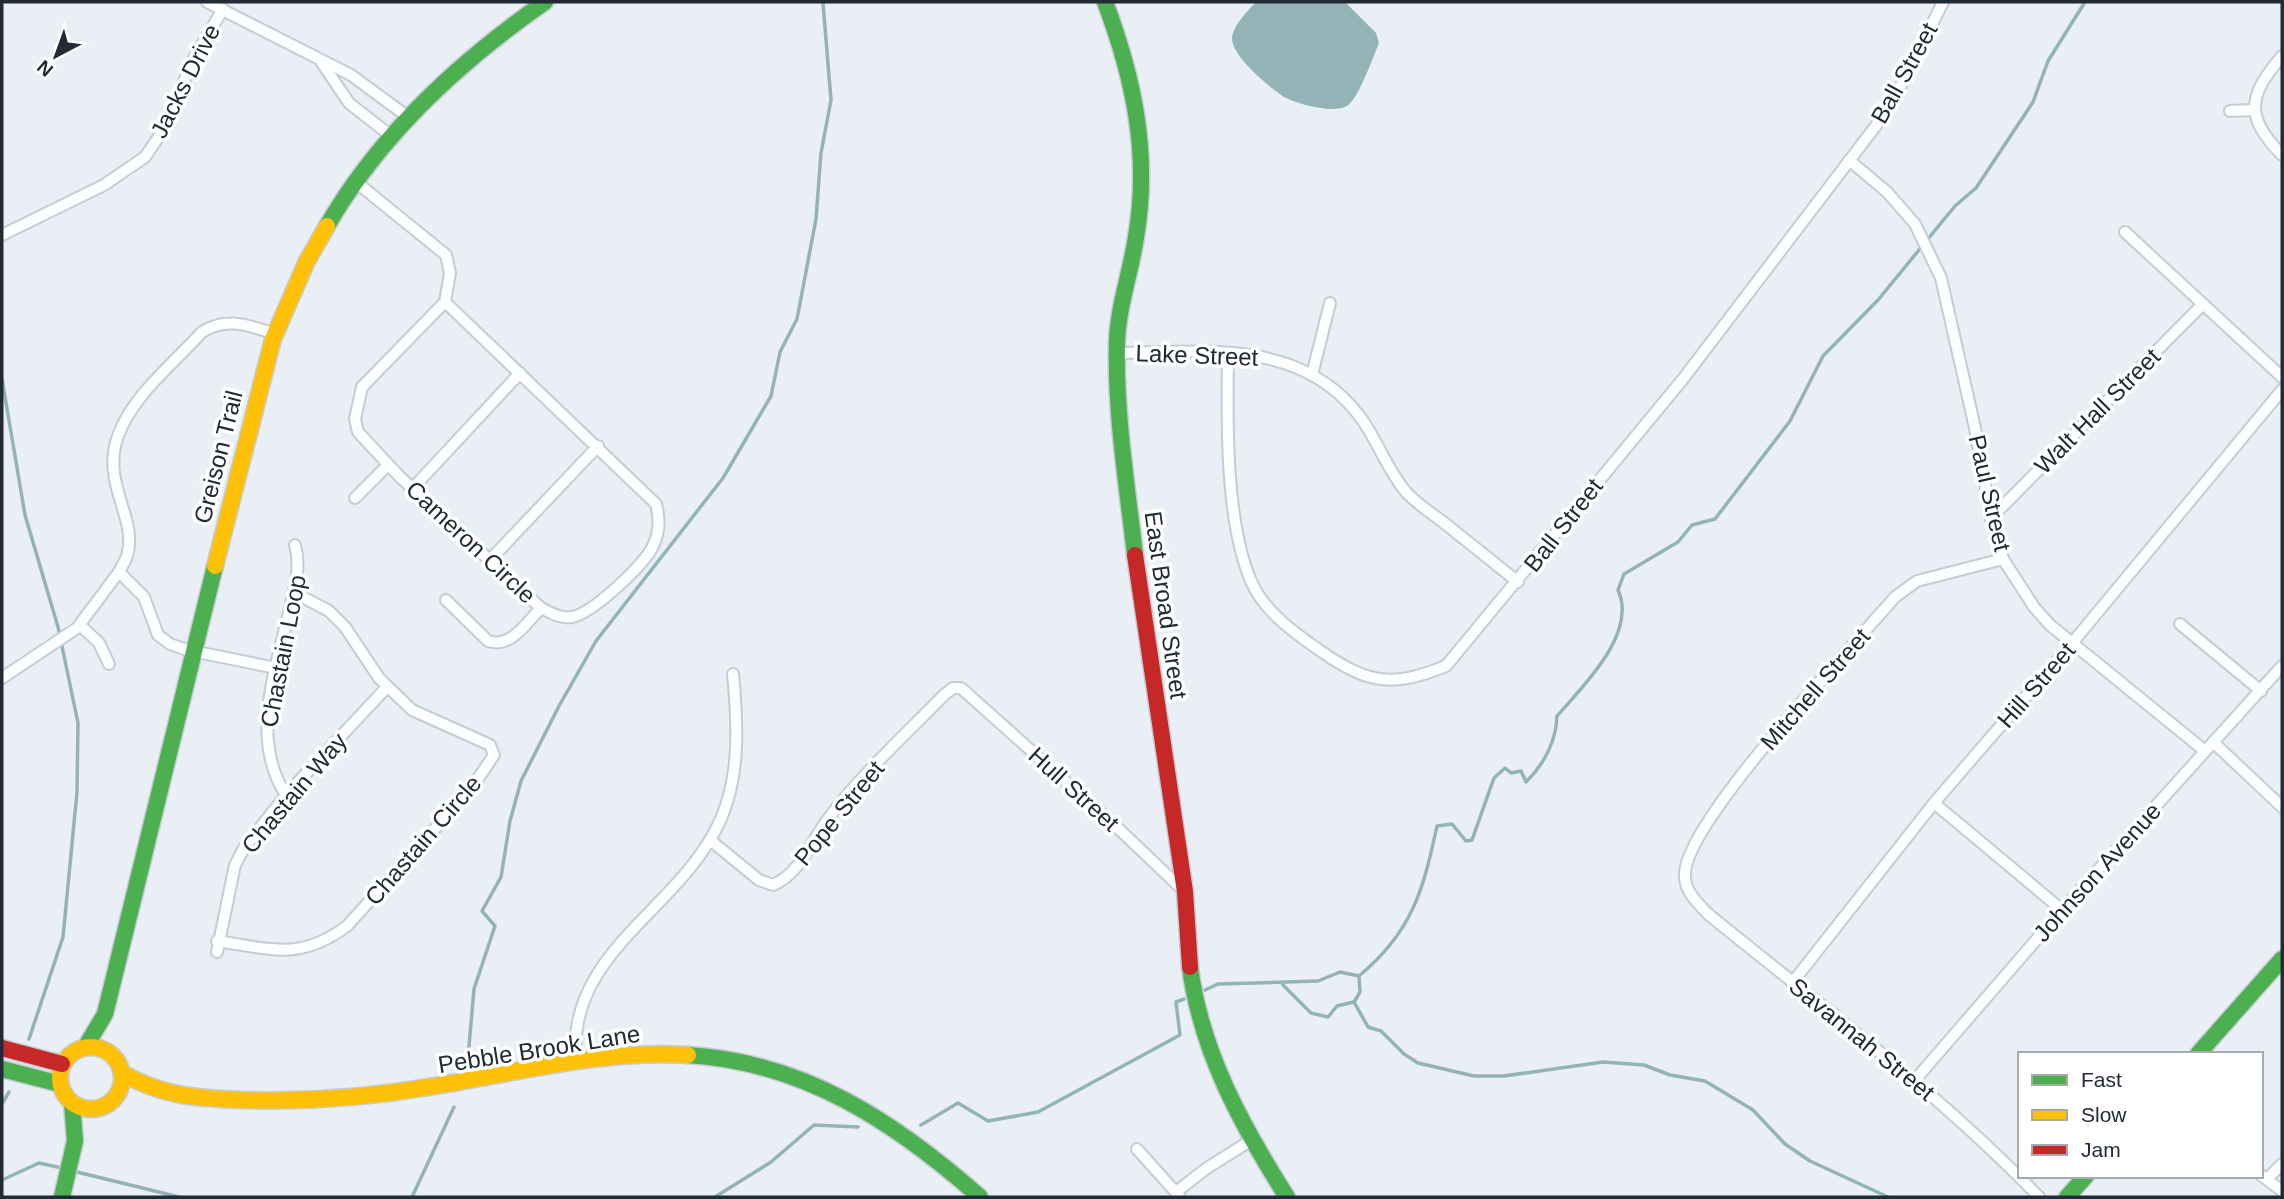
<svg xmlns="http://www.w3.org/2000/svg" width="2284" height="1199" viewBox="0 0 2284 1199" font-family="Arial,sans-serif">
<style>
.water{fill:#92b4b7}
.lines{fill:none;stroke-linecap:round;stroke-linejoin:round}
.stream{stroke:#92b4b7;stroke-width:3.5}
.street-casing{stroke:#c5ccd4;stroke-width:14}
.fast-casing{stroke:#c5ccd4;stroke-width:19}
.slow-casing{stroke:#c5ccd4;stroke-width:19}
.jam-casing{stroke:#c5ccd4;stroke-width:19}
.street{stroke:#fcfdfe;stroke-width:10}
.fast{stroke:#4caf50;stroke-width:16}
.slow{stroke:#ffc107;stroke-width:16}
.jam{stroke:#c62828;stroke-width:16}
.labels{text-anchor:middle;dominant-baseline:central;stroke-width:7;stroke-linejoin:round;paint-order:stroke}
.street-label{font-size:24px;fill:#212a35;stroke:#fff}
</style>
<rect width="100%" height="100%" fill="#eaeff5"/>
<path class="water" d="M1256 2H1345L1376 33 1379 43C1373 57 1359 98 1347 106 1333 114 1297 104 1284 97 1270 88 1230 55 1232 37 1234 24 1247 12 1256 2Z"/>
<g class="lines">
<g class="stream">
<polyline points="2,379 25,515 58,627 78,723 77,792 63,937 29,1039"/>
<polyline points="1283,985 1311,1013 1328,1017 1337,1006 1354,1002 1368,1027 1381,1031 1404,1054 1418,1063 1474,1076 1504,1076 1603,1062 1644,1065 1670,1075 1705,1081 1753,1110 1785,1144 1810,1161 1888,1197"/>
<path d="M1205 990 1218 984 1318 981 1340 972 1359 976C1412 932 1423 891 1437 826L1452 824 1466 841 1472 840 1494 778 1505 768 1511 773 1521 771 1526 782C1544 764 1556 741 1557 716 1583 686 1638 633 1618 590L1624 574 1678 542 1692 525 1715 519 1790 421 1823 356 1878 300 1955 206 1976 188 2033 102 2048 61 2085 2"/>
<polyline points="1354,1002 1360,992 1359,976"/>
<polyline points="467,1069 474,989 495,926 482,911 501,877 510,821 521,781 559,706 596,641 723,478 771,396 780,352 797,319 816,219 821,153 831,100 823,3"/>
<polyline points="2,1104 9,1092"/>
<polyline points="921,1125 958,1103 988,1121 1038,1112 1180,1035 1176,1002 1184,999"/>
<polyline points="73,1171 179,1197"/>
<polyline points="2,1180 39,1163 62,1168"/>
<polyline points="412,1197 454,1107"/>
<polyline points="715,1197 771,1162 814,1125 858,1127"/>
</g>
<defs>
<g id="street">
<polyline points="207,2 351,75 408,117"/>
<path d="M2282 56C2248 96 2244 116 2282 155"/>
<polyline points="322,63 349,103 391,136"/>
<polyline points="2230,111 2253,110"/>
<polyline points="1849,160 1887,192 1915,224 1941,278 1975,428 1991,518 2003,559 2034,607 2050,625 2205,751"/>
<path d="M356 182 446 255 450 273 445 302 362 387 355 419 358 432 399 476 541 608C551 613 561 619 572 617 593 613 644 565 653 546 660 532 660 519 656 504L445 302"/>
<polyline points="2125,232 2282,377"/>
<polyline points="2,235 104,185 145,157 164,129 193,60 223,9"/>
<path d="M1117 353C1197 352 1293 339 1352 407 1375 432 1384 466 1406 492 1416 503 1431 513 1443 522 1468 542 1493 562 1518 582"/>
<path d="M1228 354C1227 420 1225 520 1251 581 1264 612 1296 634 1322 652 1370 685 1393 687 1446 666L1683 379 1881 119 1908 73 1943 2"/>
<polyline points="1312,375 1330,303"/>
<polyline points="413,488 520,373"/>
<polyline points="355,498 388,465"/>
<polyline points="1991,518 2203,304"/>
<path d="M2003 559 1917 581 1895 597C1854 645 1685 822 1685 874 1684 891 1697 902 1708 914 1821 1006 1938 1092 2039 1197"/>
<polyline points="490,560 598,446"/>
<path d="M119 572C122 566 127 559 128 552 136 516 101 482 118 436 132 396 174 363 202 332 228 316 249 326 276 334"/>
<path d="M446 600 488 641C511 649 527 622 541 608"/>
<polyline points="2180,624 2261,691"/>
<polyline points="80,625 99,643 109,664"/>
<polyline points="2,678 77,628 119,572 144,597 158,635 170,644 187,650 276,668"/>
<polyline points="2213,742 2282,807"/>
<path d="M286 795C249 739 276 669 290 608 295 585 301 567 295 545"/>
<polyline points="1934,803 2062,910"/>
<path d="M710 840 759 880 773 885C800 874 812 840 828 819 862 774 905 735 944 695L953 688H961L1121 831 1185 892"/>
<path d="M217 941C272 949 300 961 347 926L471 789 494 755 490 745 412 710 379 678 345 627 329 611 293 592"/>
<polyline points="217,952 235,865 244,848 286,795 387,687"/>
<polyline points="1792,983 1934,803 2073,642 2282,390"/>
<path d="M576 1062C566 956 671 914 715 831 741 783 738 726 733 674"/>
<polyline points="1915,1080 2062,910 2282,666"/>
<polyline points="1137,1149 1180,1197"/>
<polyline points="2261,1175 2282,1191"/>
<polyline points="2267,1179 2282,1164"/>
<polyline points="1176,1192 1207,1168 1250,1141"/>
</g>
<g id="fast">
<path d="M1105 2C1134 79 1150 155 1136 237 1131 272 1118 306 1117 342 1115 413 1127 485 1135 555"/>
<path d="M327 226C380 134 459 62 545 2"/>
<path d="M1190 967C1201 1052 1242 1126 1287 1197"/>
<polyline points="86,1046 105,1014 215,566"/>
<polyline points="2198,1054 2282,959"/>
<path d="M688 1055C804 1062 895 1122 980 1197"/>
<polyline points="2,1069 60,1084"/>
<polyline points="62,1197 75,1141 72,1103"/>
<polyline points="2067,1197 2086,1176"/>
</g>
<g id="slow">
<polyline points="215,566 273,339 306,263 327,226"/>
<circle cx="91" cy="1078" r="31"/>
<path d="M122 1073C164 1097 197 1098 244 1100 309 1102 372 1097 435 1086 519 1072 603 1050 688 1055"/>
</g>
<g id="jam">
<polyline points="1135,555 1185,892 1190,967"/>
<polyline points="2,1048 62,1064"/>
</g>
</defs>
<use href="#street" class="street-casing"/>
<use href="#fast" class="fast-casing"/>
<use href="#slow" class="slow-casing"/>
<use href="#jam" class="jam-casing"/>
<use href="#street" class="street"/>
<use href="#fast" class="fast"/>
<use href="#slow" class="slow"/>
<use href="#jam" class="jam"/>
</g>
<g class="labels">
<g class="street-label">
<text transform="translate(1904 73) rotate(-61)">Ball Street</text>
<text transform="translate(185 81) rotate(-63)">Jacks Drive</text>
<text transform="translate(1197 355) rotate(2)">Lake Street</text>
<text transform="translate(2097 411) rotate(-45)">Walt Hall Street</text>
<text transform="translate(218 457) rotate(-76)">Greison Trail</text>
<text transform="translate(1990 493) rotate(77)">Paul Street</text>
<text transform="translate(1563 525) rotate(-52)">Ball Street</text>
<text transform="translate(471 542) rotate(43)">Cameron Circle</text>
<text transform="translate(1166 605) rotate(82)">East Broad Street</text>
<text transform="translate(283 651) rotate(-79)">Chastain Loop</text>
<text transform="translate(2036 685) rotate(-49)">Hill Street</text>
<text transform="translate(1815 689) rotate(-49)">Mitchell Street</text>
<text transform="translate(1074 789) rotate(42)">Hull Street</text>
<text transform="translate(294 793) rotate(-50)">Chastain Way</text>
<text transform="translate(839 813) rotate(-51)">Pope Street</text>
<text transform="translate(423 840) rotate(-49)">Chastain Circle</text>
<text transform="translate(2097 872) rotate(-48)">Johnson Avenue</text>
<text transform="translate(1862 1039) rotate(39)">Savannah Street</text>
<text transform="translate(539 1049) rotate(-9)">Pebble Brook Lane</text>
</g>
</g>
<rect width="2284" height="1199" fill="none" stroke="#212a35" stroke-width="7"/>
<rect x="2018" y="1052" width="245" height="126" fill="#ffffff" stroke="#a6aaae" stroke-width="2"/>
<rect x="2032" y="1075" width="35" height="10" fill="#4caf50" stroke="#a6aaae" stroke-width="2"/>
<text x="2081" y="1087" font-size="21" fill="#212a35">Fast</text>
<rect x="2032" y="1110" width="35" height="10" fill="#ffc107" stroke="#a6aaae" stroke-width="2"/>
<text x="2081" y="1122" font-size="21" fill="#212a35">Slow</text>
<rect x="2032" y="1145" width="35" height="10" fill="#c62828" stroke="#a6aaae" stroke-width="2"/>
<text x="2081" y="1157" font-size="21" fill="#212a35">Jam</text>
<g transform="translate(56 56) rotate(221)" stroke="#ffffff" stroke-width="5" paint-order="stroke">
<path d="M0-5L12 26L0 18L-12 26Z" fill="#212a35"/>
<text y="-10" font-size="19" font-weight="bold" text-anchor="middle" fill="#212a35">N</text>
</g>
</svg>
